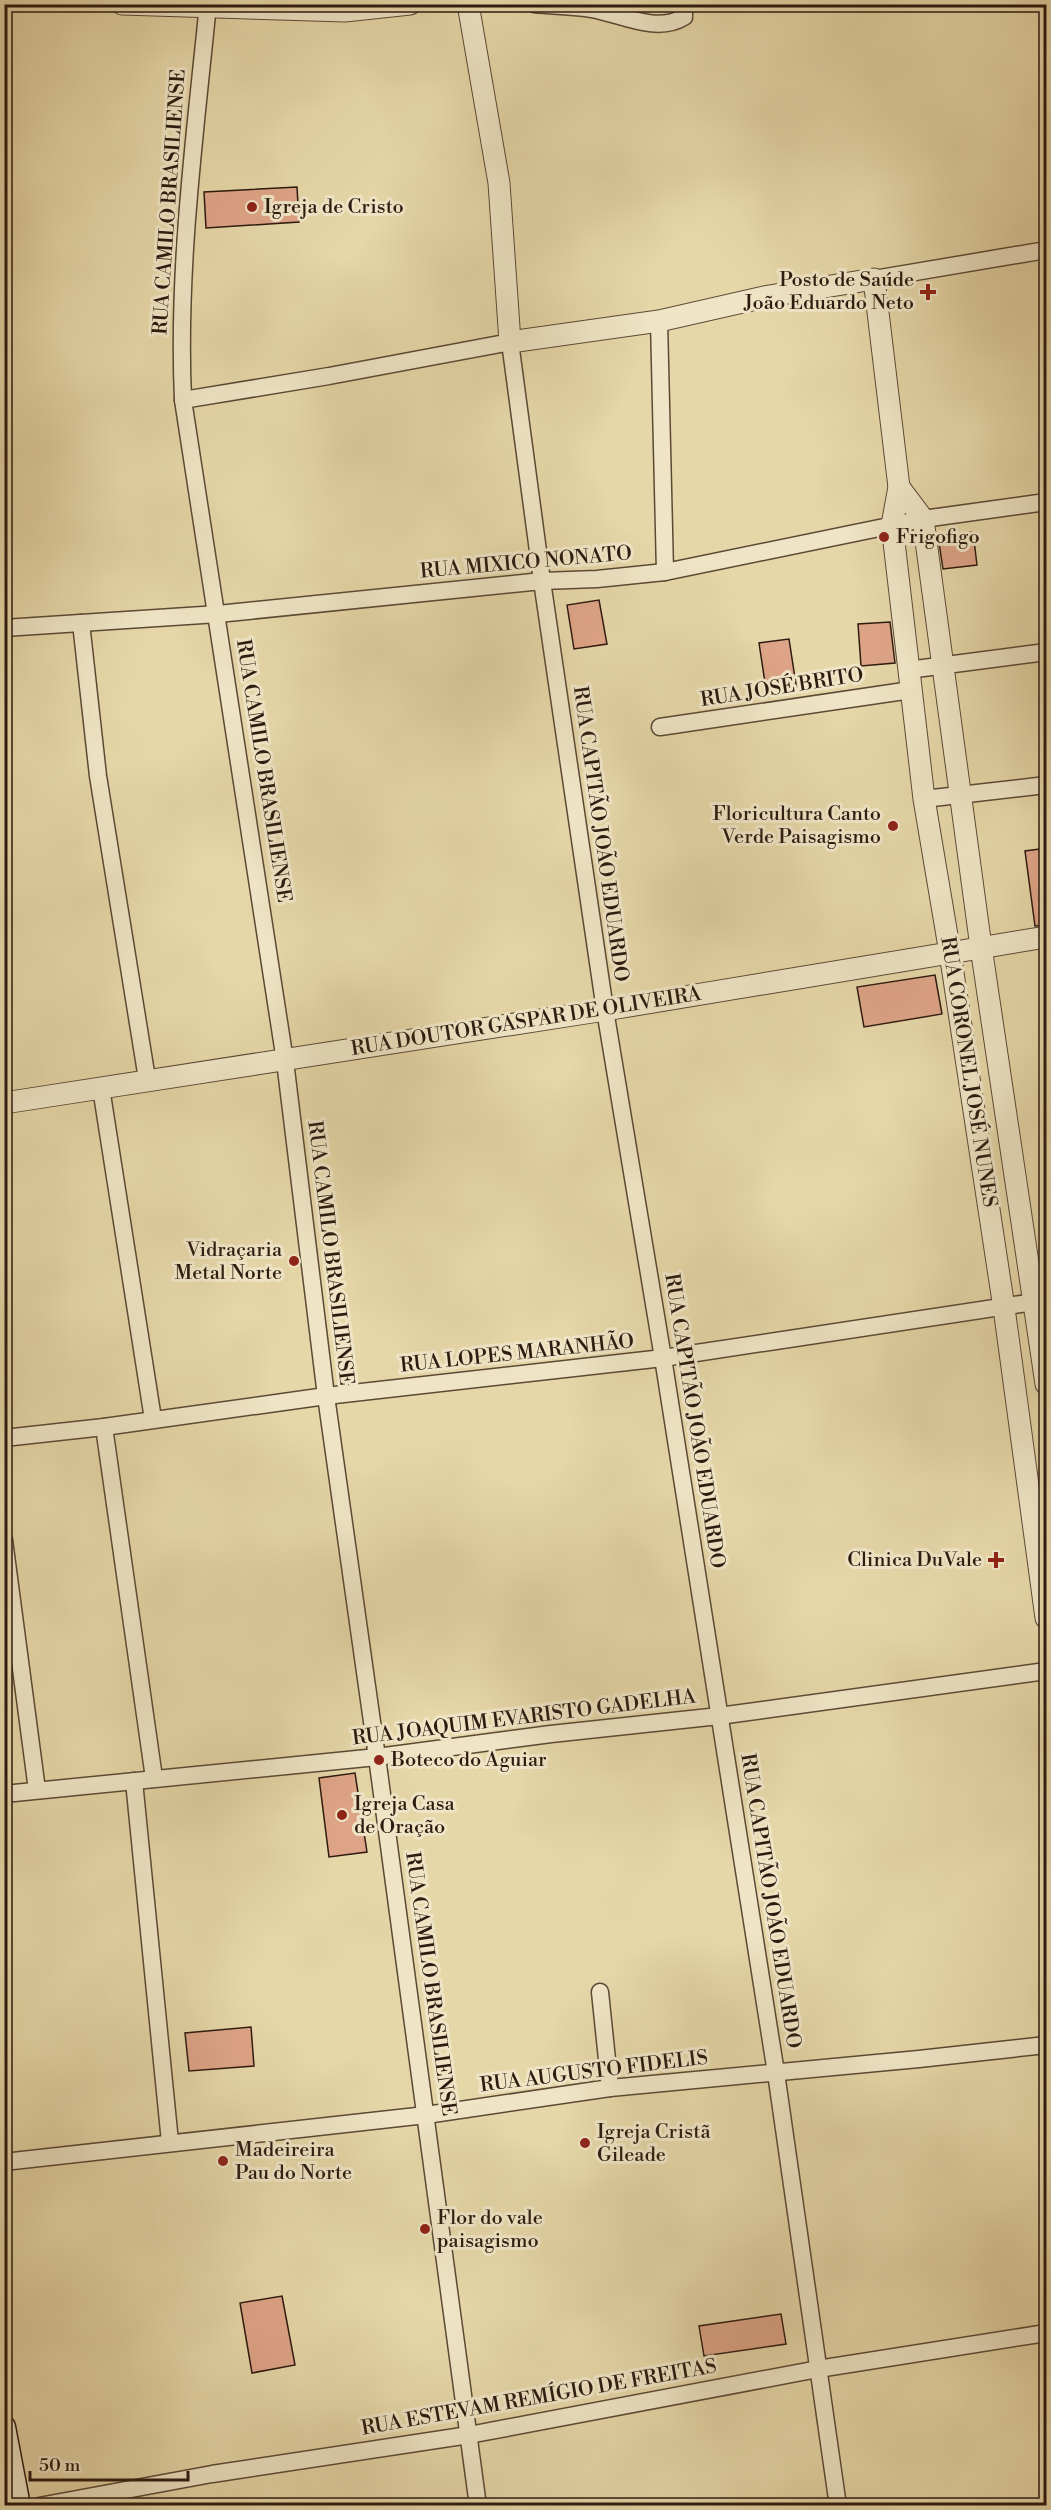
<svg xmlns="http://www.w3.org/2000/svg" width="1051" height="2510" viewBox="0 0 1051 2510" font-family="'Libre Bodoni',serif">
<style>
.building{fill:#dea487;stroke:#2d1a10;stroke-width:1.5}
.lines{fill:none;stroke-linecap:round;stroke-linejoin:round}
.minor-casing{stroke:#5b4936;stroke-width:19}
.tertiary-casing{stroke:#5b4936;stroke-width:23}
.secondary-casing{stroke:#2d1a10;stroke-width:25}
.minor{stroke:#efe5c6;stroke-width:16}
.tertiary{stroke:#efe5c6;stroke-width:21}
.secondary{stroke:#efe5c6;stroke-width:22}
.poi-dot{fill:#8f2418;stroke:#efe5c6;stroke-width:2}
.labels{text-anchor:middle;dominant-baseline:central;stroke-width:6;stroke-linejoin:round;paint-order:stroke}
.street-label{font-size:20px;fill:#2d1a10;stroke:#efe5c6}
.poi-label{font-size:20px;fill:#2d1a10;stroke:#efe5c6;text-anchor:start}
</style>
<rect width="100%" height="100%" fill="#e6d7a8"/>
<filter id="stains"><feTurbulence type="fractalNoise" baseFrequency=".00333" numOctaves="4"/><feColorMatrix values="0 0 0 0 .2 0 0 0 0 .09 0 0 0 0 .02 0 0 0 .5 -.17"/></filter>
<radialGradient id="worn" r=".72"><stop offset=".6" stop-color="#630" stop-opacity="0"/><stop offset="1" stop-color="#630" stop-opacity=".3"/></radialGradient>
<g class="building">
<polygon points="297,187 299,222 206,228 204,192"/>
<polygon points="973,532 977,565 943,569 938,536"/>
<polygon points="599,600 607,644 574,649 567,605"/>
<polygon points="890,622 895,663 861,666 858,624"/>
<polygon points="789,639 797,691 767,696 759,643"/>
<polygon points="1047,848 1047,925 1035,926 1025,851"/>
<polygon points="935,975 942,1014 864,1027 857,987"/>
<polygon points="355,1773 367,1852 329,1857 319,1778"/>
<polygon points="251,2027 254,2066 189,2071 185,2033"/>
<polygon points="282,2296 295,2365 252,2373 240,2303"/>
<polygon points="781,2314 786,2344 704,2356 699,2326"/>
</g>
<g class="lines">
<defs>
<g id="minor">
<path d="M208 4C195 136 177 267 183 400L285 1061 326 1396 377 1757 478 2506"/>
<path d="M534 4C553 6 573 6 592 9 621 14 656 34 684 17V4"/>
<polyline points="874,279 1046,250"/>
<polyline points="659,321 665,572"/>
<polyline points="183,400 329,376 510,342 542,581 605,1010 663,1358 776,2073 838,2506"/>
<polyline points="81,623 98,776 147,1079"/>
<polyline points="4,628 218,614 542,581 597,579 665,572 923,519 1046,502"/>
<polyline points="908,670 1046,652"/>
<polyline points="660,727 911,690"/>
<polyline points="924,799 1046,785"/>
<polyline points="101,1088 153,1419"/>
<polyline points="104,1427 154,1778"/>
<polyline points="4,1438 104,1427 326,1396 663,1358 1034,1302"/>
<polyline points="4,1540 37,1790"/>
<polyline points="134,1781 170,2142"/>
<polyline points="4,1794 377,1757 551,1734 719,1716 1046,1671"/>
<polyline points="600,1992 610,2088"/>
<polyline points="4,2162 426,2115 610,2088 919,2059 1046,2045"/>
<polyline points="39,2506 212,2474 469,2435 818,2369 1046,2333"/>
</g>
<g id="tertiary">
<polyline points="122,4 345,11 410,4"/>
<polyline points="468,4 499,183 510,342 659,321 769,296 874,279 899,487 892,525 924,799 950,953 1004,1308 1046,1618"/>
<polyline points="899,487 923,519 981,947 1046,1384"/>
<polyline points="4,1103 605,1010 1046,937"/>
</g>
<polyline id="secondary" points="4,2427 19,2506"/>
</defs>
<use href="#minor" class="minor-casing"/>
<use href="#tertiary" class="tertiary-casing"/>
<use href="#secondary" class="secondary-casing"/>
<use href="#minor" class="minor"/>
<use href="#tertiary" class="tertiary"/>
<use href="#secondary" class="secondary"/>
</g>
<g class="poi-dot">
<circle cx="252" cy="207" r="6"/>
<path d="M925 283h6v6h6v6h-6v6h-6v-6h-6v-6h6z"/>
<circle cx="884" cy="537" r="6"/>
<circle cx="893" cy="826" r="6"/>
<circle cx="294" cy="1261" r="6"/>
<path d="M993 1551h6v6h6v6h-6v6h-6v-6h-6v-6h6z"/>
<circle cx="379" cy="1760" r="6"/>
<circle cx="342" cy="1815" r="6"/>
<circle cx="585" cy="2143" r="6"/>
<circle cx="223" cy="2161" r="6"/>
<circle cx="425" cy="2229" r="6"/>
</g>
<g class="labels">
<g class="street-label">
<text transform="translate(170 202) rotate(-86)">RUA CAMILO BRASILIENSE</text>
<text transform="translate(526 563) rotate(-5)">RUA MIXICO NONATO</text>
<text transform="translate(782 688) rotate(-9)">RUA JOSÉ BRITO</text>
<text transform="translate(263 771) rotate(81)">RUA CAMILO BRASILIENSE</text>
<text transform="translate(600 834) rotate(82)">RUA CAPITÃO JOÃO EDUARDO</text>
<text transform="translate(526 1022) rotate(-9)">RUA DOUTOR GASPAR DE OLIVEIRA</text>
<text transform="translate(968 1072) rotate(81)">RUA CORONEL JOSÉ NUNES</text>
<text transform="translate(330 1253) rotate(83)">RUA CAMILO BRASILIENSE</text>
<text transform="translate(517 1354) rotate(-6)">RUA LOPES MARANHÃO</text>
<text transform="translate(694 1421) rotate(81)">RUA CAPITÃO JOÃO EDUARDO</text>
<text transform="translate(524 1718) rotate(-7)">RUA JOAQUIM EVARISTO GADELHA</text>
<text transform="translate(770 1901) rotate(81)">RUA CAPITÃO JOÃO EDUARDO</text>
<text transform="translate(430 1984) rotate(82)">RUA CAMILO BRASILIENSE</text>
<text transform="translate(594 2072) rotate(-7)">RUA AUGUSTO FIDELIS</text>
<text transform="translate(539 2398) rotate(-10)">RUA ESTEVAM REMÍGIO DE FREITAS</text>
</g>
<g class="poi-label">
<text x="264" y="207">Igreja de Cristo</text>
<text x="914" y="280" text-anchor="end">Posto de Saúde<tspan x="914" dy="23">João Eduardo Neto</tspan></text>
<text x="896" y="537">Frigofigo</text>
<text x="881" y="814" text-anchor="end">Floricultura Canto<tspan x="881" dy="23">Verde Paisagismo</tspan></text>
<text x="282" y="1250" text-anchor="end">Vidraçaria<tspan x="282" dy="23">Metal Norte</tspan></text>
<text x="982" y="1560" text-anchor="end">Clinica DuVale</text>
<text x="391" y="1760">Boteco do Aguiar</text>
<text x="354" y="1804">Igreja Casa<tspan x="354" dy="23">de Oração</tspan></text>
<text x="597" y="2132">Igreja Cristã<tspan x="597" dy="23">Gileade</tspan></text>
<text x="235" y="2150">Madeireira<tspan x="235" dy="23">Pau do Norte</tspan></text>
<text x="437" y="2218">Flor do vale<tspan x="437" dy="23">paisagismo</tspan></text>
</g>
</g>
<rect width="1051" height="2510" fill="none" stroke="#e6d7a8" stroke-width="24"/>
<rect x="6" y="6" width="1039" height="2498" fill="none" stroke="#2d1a10" stroke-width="3"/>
<rect x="12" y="12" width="1027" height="2486" fill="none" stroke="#2d1a10" stroke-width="1.5"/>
<path d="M30 2471v9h158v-9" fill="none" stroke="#2d1a10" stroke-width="3"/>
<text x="39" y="2471" font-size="18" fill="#2d1a10" stroke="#efe5c6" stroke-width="4.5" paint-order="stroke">50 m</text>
<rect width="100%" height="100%" filter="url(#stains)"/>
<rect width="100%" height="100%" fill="url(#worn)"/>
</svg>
